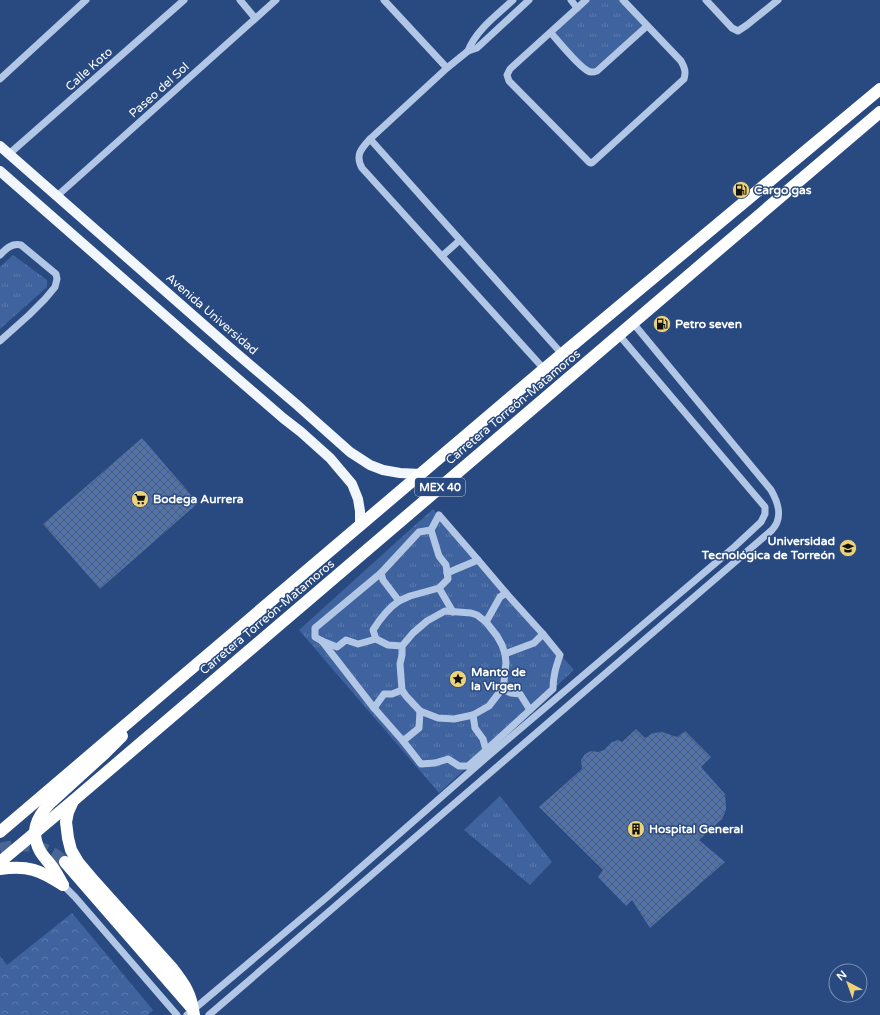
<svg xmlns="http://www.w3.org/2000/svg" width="880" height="1015" viewBox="0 0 880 1015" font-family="'Varela Round',sans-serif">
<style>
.grass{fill:url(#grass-tufts)}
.forest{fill:url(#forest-crowns)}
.building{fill:url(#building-cross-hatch)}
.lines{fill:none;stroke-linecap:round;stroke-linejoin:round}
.highway-tunnel{stroke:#496594;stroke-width:12;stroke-dasharray:12 6;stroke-linecap:butt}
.minor{stroke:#b2c6e5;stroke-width:7}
.major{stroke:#f2f6fd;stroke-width:10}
.highway{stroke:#fff;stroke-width:12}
.labels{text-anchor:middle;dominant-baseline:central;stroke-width:3;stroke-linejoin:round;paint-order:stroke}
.shield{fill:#294a81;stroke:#bfc9d9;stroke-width:1}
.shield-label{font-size:11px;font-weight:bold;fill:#fff}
.street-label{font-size:12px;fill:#fff;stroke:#294a81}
.poi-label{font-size:12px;font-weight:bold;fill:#fff;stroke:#294a81;text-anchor:start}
</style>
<defs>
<pattern id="grass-tufts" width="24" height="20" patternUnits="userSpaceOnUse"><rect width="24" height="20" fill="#3e639e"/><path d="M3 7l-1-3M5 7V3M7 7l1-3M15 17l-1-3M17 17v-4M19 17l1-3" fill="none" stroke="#5b7aad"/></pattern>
<pattern id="forest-crowns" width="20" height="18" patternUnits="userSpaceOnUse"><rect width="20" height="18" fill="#3e639e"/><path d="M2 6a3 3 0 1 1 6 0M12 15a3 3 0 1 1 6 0" fill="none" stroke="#5b7aad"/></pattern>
<pattern id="building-cross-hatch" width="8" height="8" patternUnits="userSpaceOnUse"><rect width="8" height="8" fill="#5273a9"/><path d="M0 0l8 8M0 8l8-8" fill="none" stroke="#4f5e76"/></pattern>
</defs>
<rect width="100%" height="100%" fill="#294a81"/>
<g class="grass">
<polygon points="589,0 620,0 644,26 591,71 553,33"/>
<polygon points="13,255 47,280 47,287 0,329 0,267"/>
<polygon points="433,509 574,670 439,793 299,630"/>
<polygon points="500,796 552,862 530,885 464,830"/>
</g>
<polygon class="forest" points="72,913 153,1010 148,1015 0,1015 0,956 7,965"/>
<g class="building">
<polygon points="142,438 198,503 100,589 43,524"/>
<polygon points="636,729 645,738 653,733 662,732 677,737 685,731 711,757 701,767 725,794 726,806 726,810 722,819 699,840 725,862 650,928 632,900 626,906 598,877 603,870 539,807 582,769 581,760 585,754 591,751 598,752 604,750 612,742 618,740 622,742"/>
</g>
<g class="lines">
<path class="highway-tunnel" d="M0 849C25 842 45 845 65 862"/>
<g class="minor">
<polyline points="240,0 255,18"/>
<polyline points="384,0 447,68"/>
<path d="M529 0 477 48 468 51 447 68 370 139C361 149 355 155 362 168L544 369"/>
<polyline points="571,0 577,8"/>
<path d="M586 0 510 69 507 75 509 81 589 162 591 163 593 162 684 79C686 72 685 68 681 61L623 0"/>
<polyline points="706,0 732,28 738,31 747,25 778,0"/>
<path d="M551 33C559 42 578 66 588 71 591 73 594 72 597 71L647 26"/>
<path d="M468 51C476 30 497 15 513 0"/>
<polyline points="0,79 86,0"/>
<polyline points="370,139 562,354"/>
<polyline points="9,154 184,0"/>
<polyline points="57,196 276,0"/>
<path d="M0 255C6 249 11 243 21 245L56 274 57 279 55 287 45 299 29 315 0 341"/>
<polyline points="442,256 460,240"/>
<polyline points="431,530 439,515 478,560 447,573"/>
<polyline points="478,560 506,593 500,597 486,622"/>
<polyline points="381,573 419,532 431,530 439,556 446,565 448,579 439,588 410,596 399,601"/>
<polyline points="439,588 453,612"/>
<path d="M376 639 373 630C380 619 388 608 399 601L383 580 381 573 315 628V637L322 641 337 647 346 640 358 644 376 639 388 645 402 646 413 633 427 621 445 611 471 613 477 615 486 622 497 636 502 645 505 654 506 663 505 671 504 682 502 689 489 706 473 715 454 719 438 718 420 711 406 696 402 690 400 664 402 655V646"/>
<polyline points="322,641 374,708 384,694 392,694 402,690"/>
<polyline points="505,654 534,643 543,634 506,593"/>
<path d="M502 689 511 693 520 694 530 710 553 689C553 676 556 667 560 655L543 634"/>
<polyline points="374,708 403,741 419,728 420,711"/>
<polyline points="403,741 421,764 435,763 448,759 459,766 468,766 486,750 483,739 475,728 473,715"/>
<polyline points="486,750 530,710"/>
<polyline points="63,885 75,897 177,1015"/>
<polyline points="187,1015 327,897 480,763 732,549 761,522 765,514 765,507 619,335"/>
<path d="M209 1015 772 530C783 518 779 504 771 490L633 323"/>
</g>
<g class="major">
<polyline points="0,146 229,347 296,404 350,452 370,465 383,470 400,473 420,474"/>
<polyline points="0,171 194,341 283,418 301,432 330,458 352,484 358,499 360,511 360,525"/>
</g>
<g class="highway">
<path d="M73 801 68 812 66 822 68 838 71 850 78 862 94 881 172 968C185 985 191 993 194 1015"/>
<polyline points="0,832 171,686 544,369 880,89"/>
<polyline points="0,862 74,800 880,112"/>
<polyline points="65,862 191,1007"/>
<path d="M0 869C28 865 40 870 63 885"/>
<path d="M63 885C60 880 58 875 55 871 51 864 44 858 40 851 30 832 36 818 50 803L105 753 122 736"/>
</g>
</g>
<defs>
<symbol id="fuel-disc" viewBox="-11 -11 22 22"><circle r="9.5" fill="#ecd279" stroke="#294a81"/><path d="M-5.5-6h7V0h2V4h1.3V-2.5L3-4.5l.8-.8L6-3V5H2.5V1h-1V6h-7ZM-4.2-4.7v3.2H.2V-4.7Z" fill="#111"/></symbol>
<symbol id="supermarket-disc" viewBox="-11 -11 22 22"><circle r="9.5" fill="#ecd279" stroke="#294a81"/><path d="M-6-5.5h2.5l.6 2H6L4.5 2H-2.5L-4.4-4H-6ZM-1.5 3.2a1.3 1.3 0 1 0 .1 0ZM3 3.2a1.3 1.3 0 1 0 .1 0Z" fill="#111"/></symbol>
<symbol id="university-disc" viewBox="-11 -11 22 22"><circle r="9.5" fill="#ecd279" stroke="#294a81"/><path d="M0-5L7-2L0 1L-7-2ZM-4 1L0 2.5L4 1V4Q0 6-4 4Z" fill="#111"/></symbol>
<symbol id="sight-disc" viewBox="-11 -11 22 22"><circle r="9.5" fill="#ecd279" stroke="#294a81"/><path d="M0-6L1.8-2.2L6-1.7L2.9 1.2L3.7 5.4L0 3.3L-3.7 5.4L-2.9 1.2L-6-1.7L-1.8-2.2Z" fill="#111"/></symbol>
<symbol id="building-disc" viewBox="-11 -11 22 22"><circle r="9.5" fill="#ecd279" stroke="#294a81"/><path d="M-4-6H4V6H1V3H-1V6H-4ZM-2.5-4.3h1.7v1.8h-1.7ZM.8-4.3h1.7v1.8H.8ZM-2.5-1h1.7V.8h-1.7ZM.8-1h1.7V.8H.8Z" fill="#111"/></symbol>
</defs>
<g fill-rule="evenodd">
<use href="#fuel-disc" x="731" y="180" width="20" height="20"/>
<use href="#fuel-disc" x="652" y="314" width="20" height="20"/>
<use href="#supermarket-disc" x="130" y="489" width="20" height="20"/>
<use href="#university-disc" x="838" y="538" width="20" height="20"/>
<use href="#sight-disc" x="448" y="669" width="20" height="20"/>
<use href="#building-disc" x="626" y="819" width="20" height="20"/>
</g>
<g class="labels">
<rect class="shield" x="415" y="478" width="50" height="18" rx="3"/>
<g class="shield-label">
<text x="440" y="487">MEX 40</text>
</g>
<g class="street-label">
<text transform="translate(89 69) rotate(-42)">Calle Koto</text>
<text transform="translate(159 90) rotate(-42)">Paseo del Sol</text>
<text transform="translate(212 314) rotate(41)">Avenida Universidad</text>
<text transform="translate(513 407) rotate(-40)">Carretera Torreón-Matamoros</text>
<text transform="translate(267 617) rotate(-40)">Carretera Torreón-Matamoros</text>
</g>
<g class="poi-label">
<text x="754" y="190">Cargo gas</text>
<text x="675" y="324">Petro seven</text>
<text x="153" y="499">Bodega Aurrera</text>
<text x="835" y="541" text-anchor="end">Universidad<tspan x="835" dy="14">Tecnológica de Torreón</tspan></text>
<text x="471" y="672">Manto de<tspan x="471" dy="14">la Virgen</tspan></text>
<text x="649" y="829">Hospital General</text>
</g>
</g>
<g transform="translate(848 983) rotate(319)"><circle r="19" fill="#294a81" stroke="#7f92b3"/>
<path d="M0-3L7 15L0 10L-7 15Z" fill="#ecd279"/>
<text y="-6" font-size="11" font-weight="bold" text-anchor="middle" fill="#ffffff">N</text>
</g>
</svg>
